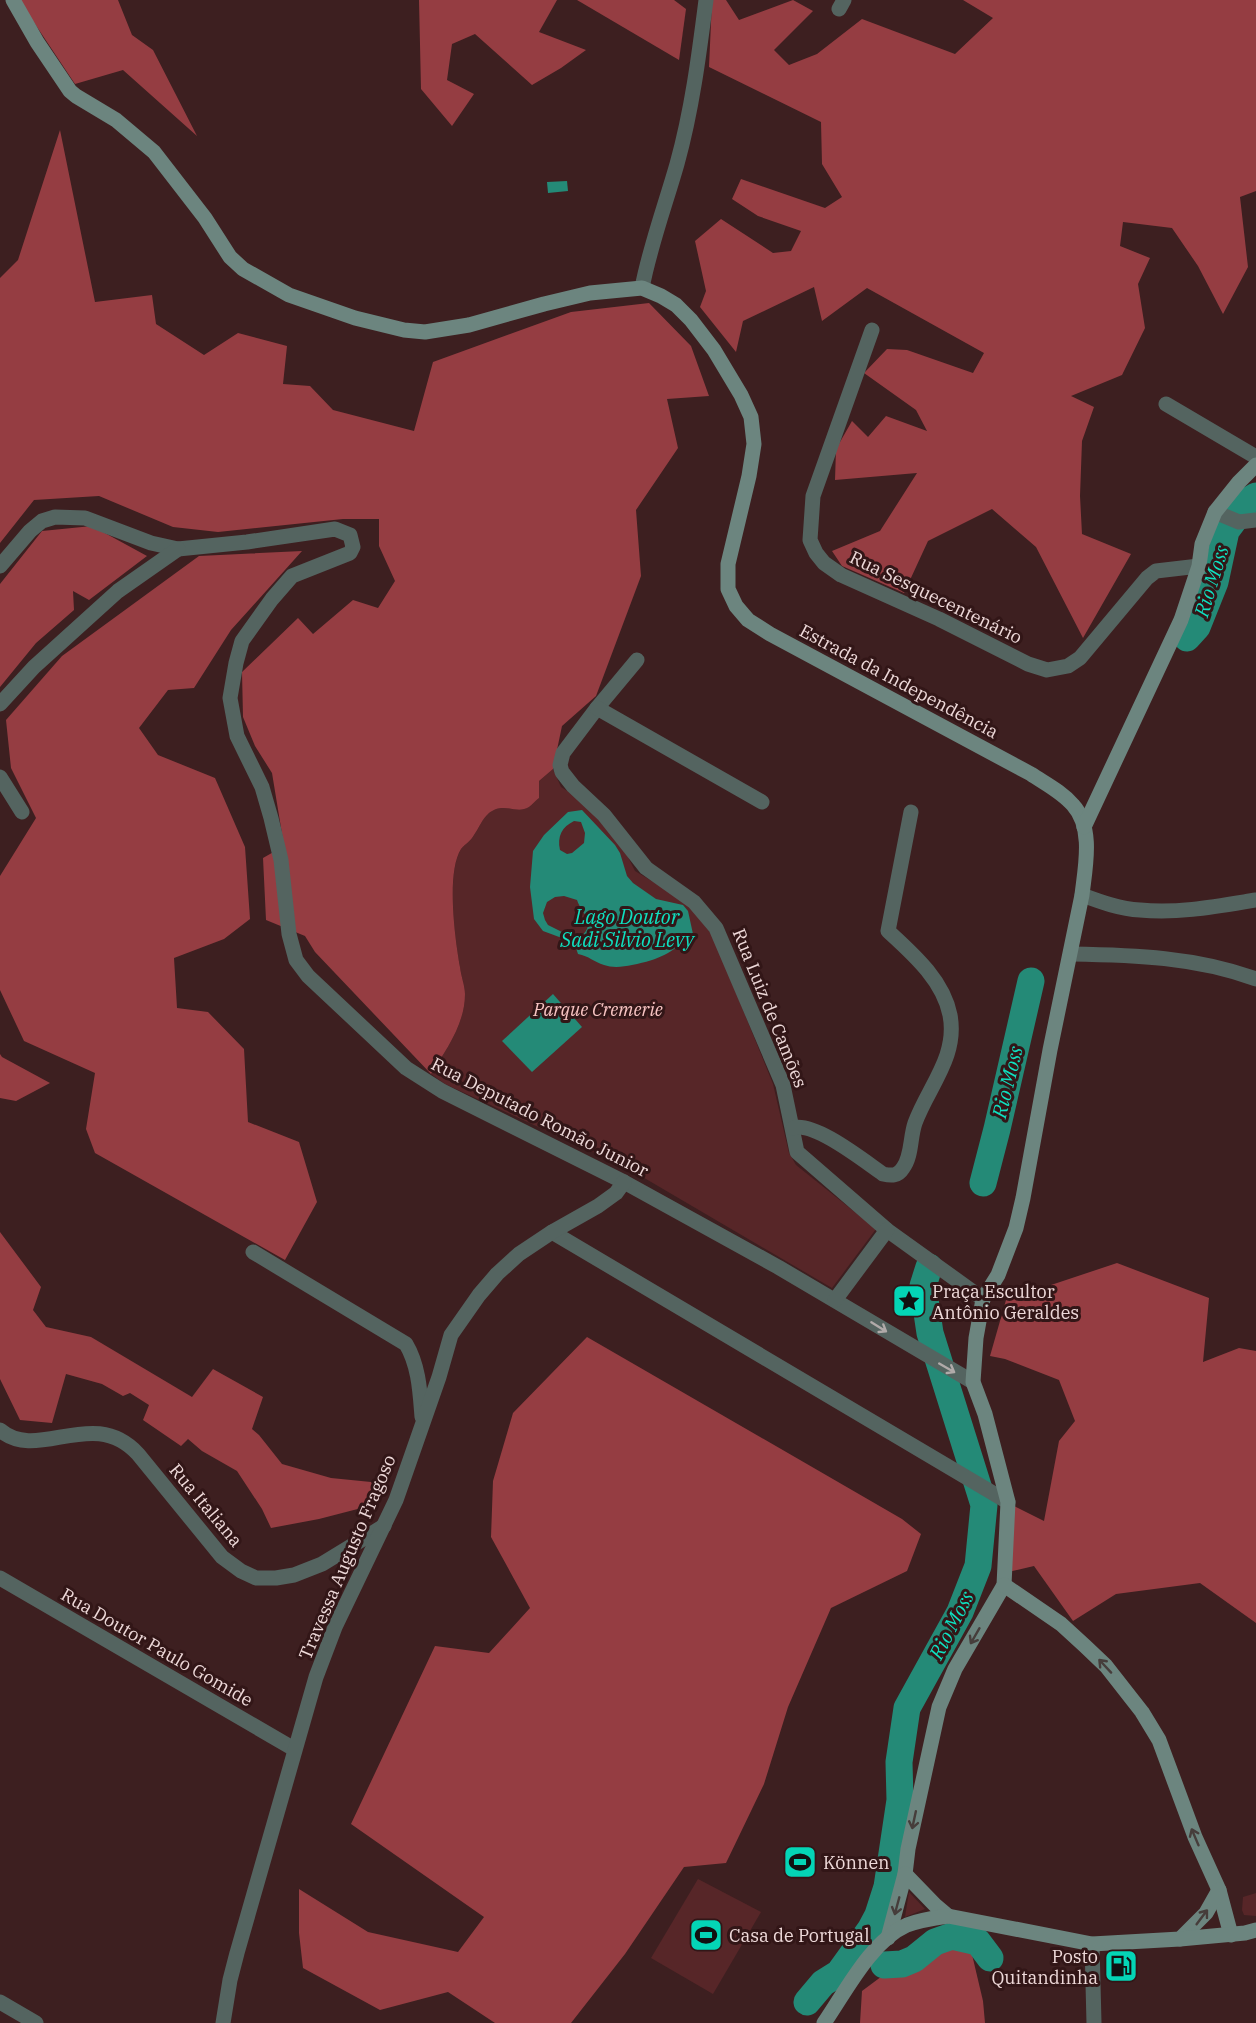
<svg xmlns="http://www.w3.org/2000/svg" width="1256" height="2023" font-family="'IBM Plex Serif',serif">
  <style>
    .green { fill: #572628 }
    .forest { fill: #953d42 }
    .water { fill: #248a77; fill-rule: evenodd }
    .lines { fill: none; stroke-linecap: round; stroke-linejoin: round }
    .river { stroke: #248a77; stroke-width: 27 }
    .street { stroke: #546460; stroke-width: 15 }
    .secondary { stroke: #6c857f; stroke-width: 15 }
    .oneway { stroke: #b0aaa9 }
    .oneway2 { stroke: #463d3b }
    .labels { text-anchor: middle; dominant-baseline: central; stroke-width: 6; stroke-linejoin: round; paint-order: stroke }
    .street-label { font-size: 18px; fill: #eed9d9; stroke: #321617 }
    .park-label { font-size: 18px; font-style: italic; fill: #f8c4c3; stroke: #321617 }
    .poi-label { font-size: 18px; fill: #eed9d9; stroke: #321617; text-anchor: start }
    .water-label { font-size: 20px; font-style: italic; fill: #0fe0c0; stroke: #321617 }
  </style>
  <rect width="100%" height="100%" fill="#3d1f20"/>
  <g class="green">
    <path d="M553 769 561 787 585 802 628 857 635 871 685 901 713 936 773 1084 789 1153 796 1165 876 1229 832 1288 629 1169 445 1084 431 1074C446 1050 465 1024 465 994 465 986 461 976 460 967 455 939 446 874 461 849 465 844 471 841 474 835 479 828 482 819 489 813 504 801 516 815 529 807 532 805 536 800 539 798V781Z"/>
    <path d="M698 1879 761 1912 713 1994 651 1958Z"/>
    <path d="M909 1892 925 1909 905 1917Z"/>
    <path d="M1256 1893V1916L1244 1915 1242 1910 1243 1897Z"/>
  </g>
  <g class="forest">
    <path d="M19 0H118L132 35 153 50 197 136 123 70 75 84Z"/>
    <path d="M419 0H557L539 32 586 50 561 68 532 85 475 34 452 44 447 80 474 94 452 126 421 89Z"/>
    <path d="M577 0H674L686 9 679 60Z"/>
    <path d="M712 0H726L739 20 793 0 813 11 774 50 789 65 817 54 862 19 955 54 993 18 963 0H1256V191L1240 197 1248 267 1223 314 1198 266 1172 228 1123 222 1120 246 1150 258 1138 284 1145 328 1122 375 1071 396 1094 407 1082 441 1080 496 1082 534 1131 554 1083 638 1036 547 992 509 928 541 904 593 842 566 832 551 880 531 917 473 835 480 836 449 852 421 868 437 886 416 927 431 916 410 864 373 887 349 907 350 973 373 984 353 867 288 822 321 814 287 743 321 736 352 700 307 706 291 695 241 721 219 773 253 791 251 801 231 758 216 732 199 741 179 825 208 842 197 822 164 821 122 709 67Z"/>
    <path d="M60 130 95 302 152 295 156 324 204 355 238 333 287 346 283 384 310 386 333 410 414 431 433 362 571 312 649 303 691 346 709 396 667 399 678 448 636 510 641 576 596 696 562 726 553 769 539 781V798C536 800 532 805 529 807 516 815 504 801 489 813 482 819 479 828 474 835 471 841 465 844 461 849 446 873 455 939 460 967 461 976 465 986 465 994 465 1024 446 1050 431 1074L315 952 305 936 266 920 263 858 284 846 272 773 255 746 243 717 242 672 298 618 313 634 353 600 378 608 395 581 379 546V519H343L218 532 173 527 99 496 34 500 0 543V278L18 260Z"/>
    <path d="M92 526 147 556 89 600 73 591 74 610 36 643 0 687V584L42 531Z"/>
    <path d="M302 551 231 630 194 688 168 690 139 728 158 755 215 778 245 847 250 919 224 939 174 958 177 1008 208 1012 244 1049 248 1122 299 1142 317 1202 285 1260 95 1153 86 1129 95 1073 24 1041 0 990V876L36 818 11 768 6 720 62 656 199 556Z"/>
    <path d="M0 1054 2 1057 50 1083 16 1101 0 1098Z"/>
    <path d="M0 1232 41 1287 33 1310 46 1327 91 1337 192 1397 213 1369 263 1397 252 1429 259 1435 282 1464 331 1478 371 1482 382 1490 377 1504 319 1519 271 1528 262 1509 237 1471 202 1451 188 1439 181 1446 143 1420 149 1405 130 1393 123 1396 102 1384 66 1374 52 1423 20 1420 0 1379Z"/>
    <path d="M1117 1263 1209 1298 1203 1362 1239 1348 1256 1351V1623L1200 1583 1116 1594 1073 1621 1034 1566 1008 1572 1010 1504 1044 1521 1059 1441 1075 1421 1059 1380 1005 1359 990 1356 1010 1286 1045 1287Z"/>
    <path d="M587 1337 902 1519 921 1534 907 1571 831 1608 788 1707 764 1784 726 1863 684 1867 625 1954 571 2023H495L448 1992 380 2010 303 1968 299 1933V1889L368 1932 458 1952 484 1917 351 1824 435 1646 489 1653 530 1608 491 1537 493 1481 513 1413Z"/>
    <path d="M970 1946 983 2001 985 2023H860L862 1991 909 1956Z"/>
  </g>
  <g class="water">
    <path d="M567 181 568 191 548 193 547 182Z"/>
    <path d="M582 810 615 845 620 853 627 876 633 883 656 899 683 905 688 911 693 934C670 954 661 959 632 965 623 967 612 968 604 965 594 962 589 956 578 954L575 945 570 941 543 931 534 919 530 887 533 851 544 835 568 812ZM574 821 581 822 585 833 584 843 572 853 567 854 560 850C557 836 562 827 574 821ZM564 896 577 900C582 915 597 921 581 937L574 938 548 925 545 920 543 913 547 902 555 897Z"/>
    <path d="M553 994 582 1027 532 1072 502 1041Z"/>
  </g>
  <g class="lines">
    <g class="river">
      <path d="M1187 638 1197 627 1215 582 1226 531 1249 500 1256 496"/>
      <path d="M983 1183 997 1129 1031 981"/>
      <path d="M884 1965 902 1964 914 1959 935 1942 952 1936 978 1942 990 1958"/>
      <path d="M807 2002 823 1983 839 1973 870 1930 878 1915 887 1887 900 1800 899 1762 907 1708 960 1612 978 1566 984 1505 930 1333 923 1286 929 1267"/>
    </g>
    <g class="street">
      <path d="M839 9 844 0"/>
      <path d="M642 288C650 246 665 206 677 164 692 110 699 55 706 0"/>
      <path d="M872 330 813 496 810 540 816 553 824 563 841 575 939 619 1028 664 1047 670 1068 666 1080 658 1147 578 1156 571 1199 566"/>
      <path d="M1166 404 1256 457"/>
      <path d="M1215 512 1239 522 1256 520"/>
      <path d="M0 566 30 531 42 521 55 517 85 518 151 543 178 549 247 542 335 529 350 535 353 547 350 553 292 576 272 599 242 641 236 663 230 698 237 736 262 787 271 818 281 860 289 934 296 960 308 976 406 1068 442 1091 624 1182 778 1267 973 1382"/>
      <path d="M637 660 597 708 563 753 560 765 562 772 573 786 604 815 646 868 694 902 716 928 783 1085 797 1152 887 1230 983 1299"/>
      <path d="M0 704 34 667 118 591 178 549"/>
      <path d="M597 708 762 802"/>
      <path d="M0 777 22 812"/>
      <path d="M1082 895C1101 902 1120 909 1140 910 1178 914 1219 906 1256 900"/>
      <path d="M1071 954C1134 955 1196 957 1256 979"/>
      <path d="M793 1128C814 1121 864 1161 883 1174 892 1176 898 1176 903 1168 912 1156 910 1137 915 1123 928 1087 958 1057 950 1015 943 980 913 954 888 931L911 812"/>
      <path d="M552 1232 1008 1502"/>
      <path d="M253 1252 406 1344C419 1366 420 1392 422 1417"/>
      <path d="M835 1300 887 1230"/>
      <path d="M0 1430C38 1463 93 1405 138 1454L222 1557 241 1571 256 1578H276L294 1575 322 1564 384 1526"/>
      <path d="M0 1578 294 1749"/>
      <path d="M1092 1944 1094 2023"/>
      <path d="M0 2002 36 2023"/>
      <path d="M223 2023 230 1980 237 1953 316 1677 335 1627 396 1500 439 1377 451 1335 479 1295 497 1274 519 1254 552 1232 598 1206 616 1193 624 1182"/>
    </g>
    <g class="secondary">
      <path d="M13 0 37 42 70 91 76 96 116 120 154 152 205 218 230 257 243 269 289 295 355 318 404 330 425 332 469 325 544 304 590 293 642 288 661 296 676 305 691 320 714 350 741 395 751 417 754 444 749 476 728 564V589L736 606 748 620 770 634 1031 774C1046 784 1062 792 1073 805 1094 828 1085 868 1082 895L1050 1050 1023 1198 1016 1228 998 1275 983 1299 976 1338 973 1382 985 1414 1008 1502 1004 1585 955 1669 939 1707 908 1849 905 1874 888 1938"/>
      <path d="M1084 827 1181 620 1199 566 1202 544 1215 512 1239 482 1256 465"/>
      <path d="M1004 1585 1061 1624 1085 1646 1106 1666 1142 1712 1159 1740 1195 1837 1219 1890 1231 1935"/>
      <path d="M905 1874 935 1905 948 1916"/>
      <path d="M1180 1939 1206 1913 1219 1890"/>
      <path d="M824 2023C846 1991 871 1941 907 1925 920 1920 934 1918 948 1916L1092 1944 1180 1939 1245 1933 1256 1930"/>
    </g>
  </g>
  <defs><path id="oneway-shaft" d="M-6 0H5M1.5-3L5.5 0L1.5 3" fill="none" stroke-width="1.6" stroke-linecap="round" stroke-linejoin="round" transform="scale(1.5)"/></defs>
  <g class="oneway">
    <use href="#oneway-shaft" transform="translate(879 1327) rotate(32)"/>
    <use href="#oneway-shaft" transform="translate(947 1368) rotate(30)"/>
  </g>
  <g class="oneway2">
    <use href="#oneway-shaft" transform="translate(975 1636) rotate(120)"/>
    <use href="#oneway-shaft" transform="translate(1105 1666) rotate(-133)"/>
    <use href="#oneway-shaft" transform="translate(914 1820) rotate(102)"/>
    <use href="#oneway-shaft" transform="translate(1195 1837) rotate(-113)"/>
    <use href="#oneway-shaft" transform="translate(897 1906) rotate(105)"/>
    <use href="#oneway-shaft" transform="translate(1202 1917) rotate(-53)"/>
  </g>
  <defs>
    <g id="sight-square" transform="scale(1.725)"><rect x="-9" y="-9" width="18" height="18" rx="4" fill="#04d5b6" stroke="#321617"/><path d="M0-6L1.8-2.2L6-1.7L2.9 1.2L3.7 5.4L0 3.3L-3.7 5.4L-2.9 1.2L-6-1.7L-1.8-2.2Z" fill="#111"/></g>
    <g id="stadium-square" transform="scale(1.725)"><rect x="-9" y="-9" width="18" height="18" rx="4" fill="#04d5b6" stroke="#321617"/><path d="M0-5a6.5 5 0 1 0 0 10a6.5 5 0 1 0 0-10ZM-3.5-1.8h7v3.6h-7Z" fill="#111"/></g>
    <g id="fuel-square" transform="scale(1.725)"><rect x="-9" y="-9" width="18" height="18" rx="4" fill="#04d5b6" stroke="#321617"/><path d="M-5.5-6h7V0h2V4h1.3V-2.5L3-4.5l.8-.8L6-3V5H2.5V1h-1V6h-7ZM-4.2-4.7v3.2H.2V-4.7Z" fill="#111"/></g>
  </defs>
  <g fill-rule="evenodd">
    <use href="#sight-square" x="909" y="1301"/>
    <use href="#stadium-square" x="800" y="1862"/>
    <use href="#stadium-square" x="706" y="1935"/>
    <use href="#fuel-square" x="1121" y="1966"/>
  </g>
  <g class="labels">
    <g class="street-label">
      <text transform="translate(936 597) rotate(26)">Rua Sesquecentenário</text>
      <text transform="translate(899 681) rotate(28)">Estrada da Independência</text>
      <text transform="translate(770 1008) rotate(68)">Rua Luiz de Camões</text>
      <text transform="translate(540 1117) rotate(27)">Rua Deputado Romão Junior</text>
      <text transform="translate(206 1505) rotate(50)">Rua Italiana</text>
      <text transform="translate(347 1557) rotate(-67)">Travessa Augusto Fragoso</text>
      <text transform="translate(157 1647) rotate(30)">Rua Doutor Paulo Gomide</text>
    </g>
    <g class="park-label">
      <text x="598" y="1009">Parque Cremerie</text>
    </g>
    <g class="poi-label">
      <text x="932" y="1291">Praça Escultor<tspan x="932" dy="21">Antônio Geraldes</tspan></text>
      <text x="823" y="1862">Können</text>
      <text x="729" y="1935">Casa de Portugal</text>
      <text x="1098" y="1956" text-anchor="end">Posto<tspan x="1098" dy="21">Quitandinha</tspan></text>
    </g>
    <g class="water-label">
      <text transform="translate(1211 581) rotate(-73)">Rio Moss</text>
      <text x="627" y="916">Lago Doutor<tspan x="627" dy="23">Sadi Silvio Levy</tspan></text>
      <text transform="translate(1007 1082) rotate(-76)">Rio Moss</text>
      <text transform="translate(951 1625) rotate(-63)">Rio Moss</text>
    </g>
  </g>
</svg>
